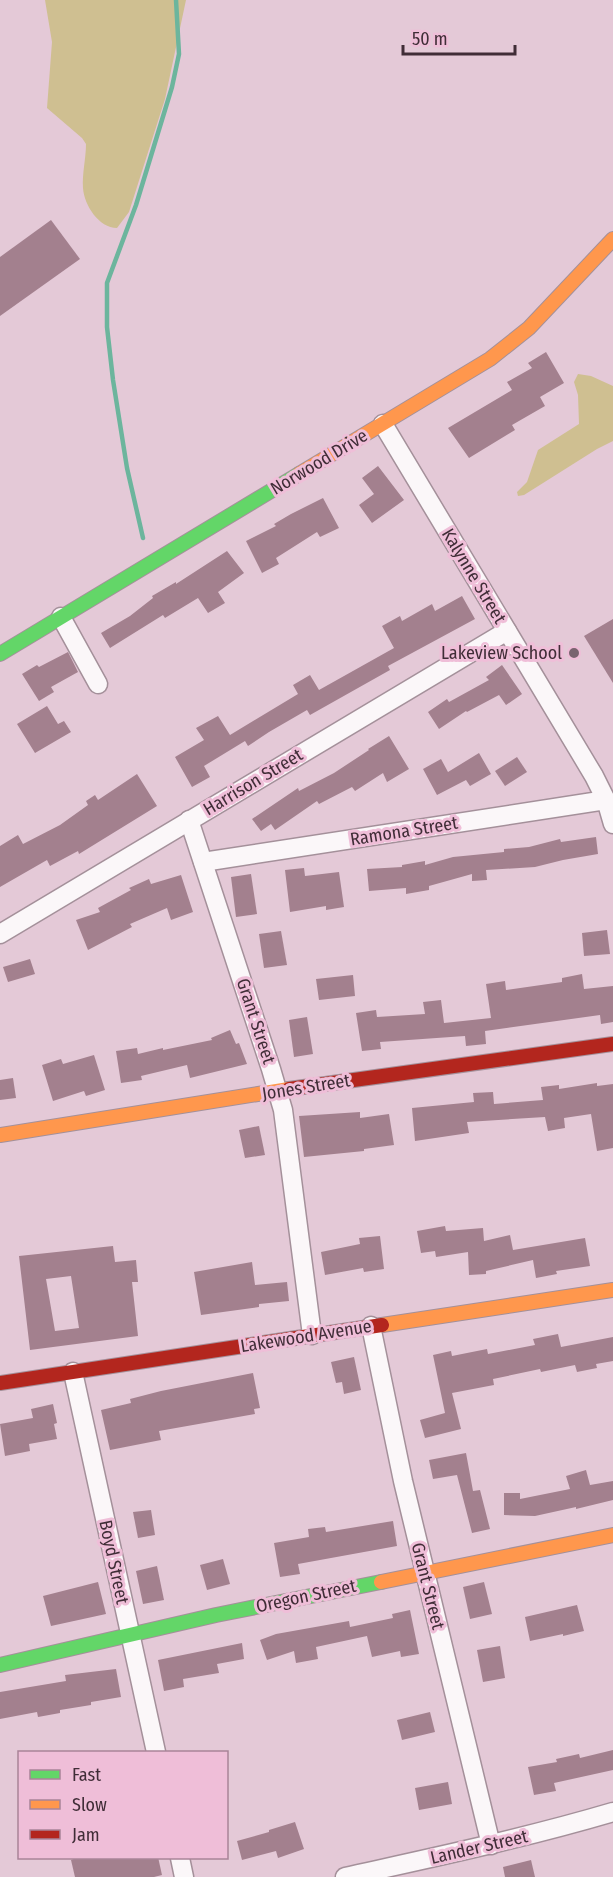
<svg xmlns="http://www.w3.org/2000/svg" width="613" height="1877" font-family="'Fira Sans Condensed',sans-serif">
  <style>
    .green { fill: #cfbf91 }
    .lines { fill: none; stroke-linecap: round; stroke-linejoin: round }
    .stream { stroke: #6cb59d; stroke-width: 4.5 }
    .building { fill: #a3808e; fill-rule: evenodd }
    .street-casing { stroke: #a4909a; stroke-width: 21 }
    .fast-casing { stroke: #a4909a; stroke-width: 16 }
    .slow-casing { stroke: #a4909a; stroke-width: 16 }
    .jam-casing { stroke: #a4909a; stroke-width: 16 }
    .street { stroke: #fbf7f9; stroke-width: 18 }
    .fast { stroke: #63d668; stroke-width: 14 }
    .slow { stroke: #ff974d; stroke-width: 14 }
    .jam { stroke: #b3261e; stroke-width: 14 }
    .poi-dot { fill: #79646f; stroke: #efbed8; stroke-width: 2 }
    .labels { text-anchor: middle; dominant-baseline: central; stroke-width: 6; stroke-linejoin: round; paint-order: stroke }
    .street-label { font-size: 18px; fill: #402d37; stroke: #efbed8 }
    .poi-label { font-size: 18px; fill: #402d37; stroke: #efbed8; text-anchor: end }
  </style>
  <rect width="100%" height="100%" fill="#e4c9d7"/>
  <g class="green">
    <path d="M45 0H186L165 99 129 212 117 228C99 228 84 205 83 188 82 174 86 158 86 144L82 138 47 108 52 42Z"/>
    <path d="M578 374 591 376 613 386V441L597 449 524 495 518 496 517 492 527 482 538 450 579 424 578 395 574 382Z"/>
  </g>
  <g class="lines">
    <path class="stream" d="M143 538 127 468 113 380 107 327V283L136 205 172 87 179 54 176 0"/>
  </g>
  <g class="building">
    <path d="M51 220 80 259 0 316V257Z"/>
    <path d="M546 352 564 383 540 397 545 406 512 425 515 430 469 458 448 428 512 390 507 382 532 368 528 363Z"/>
    <path d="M378 466 404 500 372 523 359 505 374 494 362 478Z"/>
    <path d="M323 498 339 528 320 537 317 532 276 558 279 564 262 573 246 541 276 526 274 524 291 514Z"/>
    <path d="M227 551 244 573 218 592 225 603 208 613 198 598 165 618 163 615 110 648 101 633 130 616 153 598 152 596 176 582V584Z"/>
    <path d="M462 596 475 619 388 666 390 670 310 715 307 710 269 732 248 746 245 741 204 766 210 777 192 787 175 757 204 740 196 728 218 716 230 735 298 694 293 685 310 675 319 690 394 648 382 626 400 616 402 621 432 604 435 611Z"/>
    <path d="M613 619V683L584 636Z"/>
    <path d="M68 652 78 672 51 687 54 692 39 701 22 674 37 665 39 667Z"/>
    <path d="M502 665 522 694 506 705 499 695 467 712 466 711 439 729 428 712 447 699 449 702 489 680 486 677Z"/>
    <path d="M47 706 58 724 64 721 71 732 35 753 17 724Z"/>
    <path d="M389 736 409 769 387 782 383 773 355 791 352 787 319 804 317 801 275 830 271 824 261 831 252 819 298 788 299 791 334 773 369 750 368 749Z"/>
    <path d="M479 753 491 774 470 786 466 780 437 795 423 769 441 759 448 772Z"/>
    <path d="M517 757 527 772 505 786 495 771Z"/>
    <path d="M137 774 157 806 79 854 78 851 50 866 47 860 0 887V846L18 835 23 844 60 825 88 805 86 801 95 795 98 800Z"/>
    <path d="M596 837 598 854 563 860 535 867 486 870 487 880 472 881V874L429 886V890L406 894V888L369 891 367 869 402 867V865L425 861V865L453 857 504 852V849L529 847 560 839 561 842Z"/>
    <path d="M304 868 305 876 339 872 344 907 326 910V906L290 912 285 870Z"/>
    <path d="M251 874 257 914 236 917 231 877Z"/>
    <path d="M181 875 193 912 171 920 167 908 130 924 132 927 88 950 76 920 100 912 98 908 131 890 129 888 149 879 151 884Z"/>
    <path d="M607 930 610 954 584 956 582 933Z"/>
    <path d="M281 931 287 965 264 968 259 934Z"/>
    <path d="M30 959 35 974 8 982 3 967Z"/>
    <path d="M582 974 584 989 613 986V1022L601 1024 600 1015 485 1031 486 1044 466 1046 465 1036 380 1042 381 1049 362 1051 356 1013 376 1010 377 1017 425 1014 423 1002 441 1000 444 1023 491 1018 486 984 505 981 506 990 562 982V978Z"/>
    <path d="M353 975 355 996 319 1000 316 979Z"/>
    <path d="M307 1017 313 1054 294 1057 289 1020Z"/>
    <path d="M230 1030 236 1044 239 1043 247 1064 190 1078 187 1065 141 1076 142 1080 121 1083 116 1051 137 1048 138 1054 163 1048V1050L212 1040 211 1038Z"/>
    <path d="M94 1055 105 1090 86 1096 84 1091 53 1101 42 1065 61 1059 63 1064Z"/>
    <path d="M13 1078 16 1098 0 1100V1080Z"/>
    <path d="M597 1083V1086L613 1084V1148L597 1151 591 1114 564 1118 565 1128 548 1131 545 1117 467 1122 469 1133 415 1141 412 1108 474 1102 473 1093 493 1092 494 1104 543 1100 541 1087 559 1085V1089Z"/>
    <path d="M360 1112V1118L389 1114 394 1145 364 1149V1151L304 1157 299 1116Z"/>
    <path d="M259 1126 265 1155 245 1158 239 1130Z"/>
    <path d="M445 1226 446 1231 483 1228 484 1241 510 1235 513 1250 585 1238 590 1266 556 1271 557 1274 536 1278 533 1260 486 1271V1274L469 1275 468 1252 436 1257 435 1251 421 1253 417 1231Z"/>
    <path d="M380 1236 384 1269 364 1272 363 1268 325 1275 321 1252 360 1244 359 1238Z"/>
    <path d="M113 1246 115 1262 136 1260 138 1282H132L138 1336 30 1350 19 1256ZM71 1276 79 1328 55 1331 46 1279Z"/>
    <path d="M252 1262 255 1285 287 1282 289 1301 259 1304V1307L201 1315 194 1272Z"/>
    <path d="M558 1334 561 1347 613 1337V1361L596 1364 597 1368 577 1372 575 1365 541 1372 540 1369 493 1379 494 1385 452 1393 461 1429 425 1438 420 1420 445 1413 433 1355 451 1351 452 1356 487 1349 488 1354 535 1345 533 1339Z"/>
    <path d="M354 1357 361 1390 344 1394 342 1382 336 1383 331 1362Z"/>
    <path d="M253 1373 260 1408 254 1409 255 1414 159 1431 161 1440 110 1450 101 1410 131 1403 130 1399 161 1391Z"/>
    <path d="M53 1404 57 1423 54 1424 57 1439 29 1444 30 1451 5 1456 0 1424 33 1418 31 1409Z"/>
    <path d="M466 1453 473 1491 480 1490 490 1529 472 1533 457 1475 433 1479 429 1460Z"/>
    <path d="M586 1470 590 1485 613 1481V1500L576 1509V1507L535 1516 504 1515V1493H520V1499L570 1489 566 1476Z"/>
    <path d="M151 1510 155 1535 138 1538 133 1512Z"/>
    <path d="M393 1521 397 1546 298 1564 300 1574 280 1577 274 1543 309 1537 308 1529 325 1527 326 1532Z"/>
    <path d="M223 1559 230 1584 207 1590 200 1565Z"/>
    <path d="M157 1566 164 1600 143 1604 136 1571Z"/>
    <path d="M98 1582 106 1614 51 1626 43 1596Z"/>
    <path d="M484 1582 492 1614 470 1619 463 1587Z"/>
    <path d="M577 1605 584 1631 563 1636V1634L530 1641 525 1617Z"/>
    <path d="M410 1610 419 1654 401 1657 400 1651 372 1657 367 1636 316 1647 318 1659 296 1663 294 1651 267 1660 260 1640 276 1634 349 1621 350 1627 393 1618 392 1614Z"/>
    <path d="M242 1643 244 1659 217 1664 219 1673 183 1679 184 1687 164 1691 158 1660Z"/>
    <path d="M500 1646 505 1678 483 1682 477 1650Z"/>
    <path d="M116 1669 121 1697 91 1702V1705L60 1710V1713L38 1717 37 1712 0 1719V1692L66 1681 65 1675Z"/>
    <path d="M430 1712 435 1732 402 1740 397 1720Z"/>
    <path d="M613 1750V1770L554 1783 556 1791 534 1795 528 1767 557 1762 556 1759 579 1754 580 1758Z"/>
    <path d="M448 1782 452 1804 419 1810 415 1788Z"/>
    <path d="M295 1822 304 1849 278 1858 276 1851 242 1860 237 1841 269 1832V1830Z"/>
    <path d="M79 1857H158L162 1875 154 1877H75L71 1860Z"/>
    <path d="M531 1860 535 1877H505L503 1867Z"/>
  </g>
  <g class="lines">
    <g class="street-casing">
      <g id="street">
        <path d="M383 424 594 776 606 800 613 824"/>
        <path d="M61 617 98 684"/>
        <path d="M189 820 271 1069 283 1110 312 1335"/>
        <path d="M203 862 606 800"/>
        <path d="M0 934 507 631"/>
        <path d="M371 1326 403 1481 491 1845"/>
        <path d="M73 1372 156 1752"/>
        <path d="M180 1858 184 1877"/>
        <path d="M345 1877C435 1857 525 1838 613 1812"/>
      </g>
    </g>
    <g class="fast-casing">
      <g id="fast">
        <path d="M0 654 299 474"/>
        <path d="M0 1665 216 1615 381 1582"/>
      </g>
    </g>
    <g class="slow-casing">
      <g id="slow">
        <path d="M299 474 490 359 529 328 613 239"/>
        <path d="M0 1135 289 1089"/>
        <path d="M382 1325 613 1290"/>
        <path d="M381 1582 613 1535"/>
      </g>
    </g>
    <g class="jam-casing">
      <g id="jam">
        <path d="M289 1089 613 1044"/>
        <path d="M0 1383 382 1325"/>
      </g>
    </g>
    <use href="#street" class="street"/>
    <use href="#fast" class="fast"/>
    <use href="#slow" class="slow"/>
    <use href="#jam" class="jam"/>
  </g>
  <circle class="poi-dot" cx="574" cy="653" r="6"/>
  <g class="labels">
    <g class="street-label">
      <text transform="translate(319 462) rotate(-31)">Norwood Drive</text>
      <text transform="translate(474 576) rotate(59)">Kalynne Street</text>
      <text transform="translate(253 782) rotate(-31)">Harrison Street</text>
      <text transform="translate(404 831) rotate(-9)">Ramona Street</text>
      <text transform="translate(256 1021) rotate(72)">Grant Street</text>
      <text transform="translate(306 1087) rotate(-9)">Jones Street</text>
      <text transform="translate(306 1336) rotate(-9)">Lakewood Avenue</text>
      <text transform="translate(114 1562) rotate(78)">Boyd Street</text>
      <text transform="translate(428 1586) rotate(76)">Grant Street</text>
      <text transform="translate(306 1596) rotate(-12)">Oregon Street</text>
      <text transform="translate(479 1847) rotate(-13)">Lander Street</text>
    </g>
    <g class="poi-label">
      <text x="562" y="653">Lakeview School</text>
    </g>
  </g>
  <rect x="18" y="1751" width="210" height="108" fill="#efbed8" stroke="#a98498" stroke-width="1.5"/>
  <rect x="30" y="1770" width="30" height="9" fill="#63d668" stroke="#a98498" stroke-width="1.5"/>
  <text x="72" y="1781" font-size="18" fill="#402d37">Fast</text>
  <rect x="30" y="1800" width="30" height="9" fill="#ff974d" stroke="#a98498" stroke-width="1.5"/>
  <text x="72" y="1811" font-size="18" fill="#402d37">Slow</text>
  <rect x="30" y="1830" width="30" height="9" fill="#b3261e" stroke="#a98498" stroke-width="1.5"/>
  <text x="72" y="1841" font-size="18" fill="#402d37">Jam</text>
  <path d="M403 45v9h112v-9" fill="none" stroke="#402d37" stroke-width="3"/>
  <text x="412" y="45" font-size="18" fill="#402d37" stroke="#efbed8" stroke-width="4.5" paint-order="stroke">50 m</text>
</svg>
